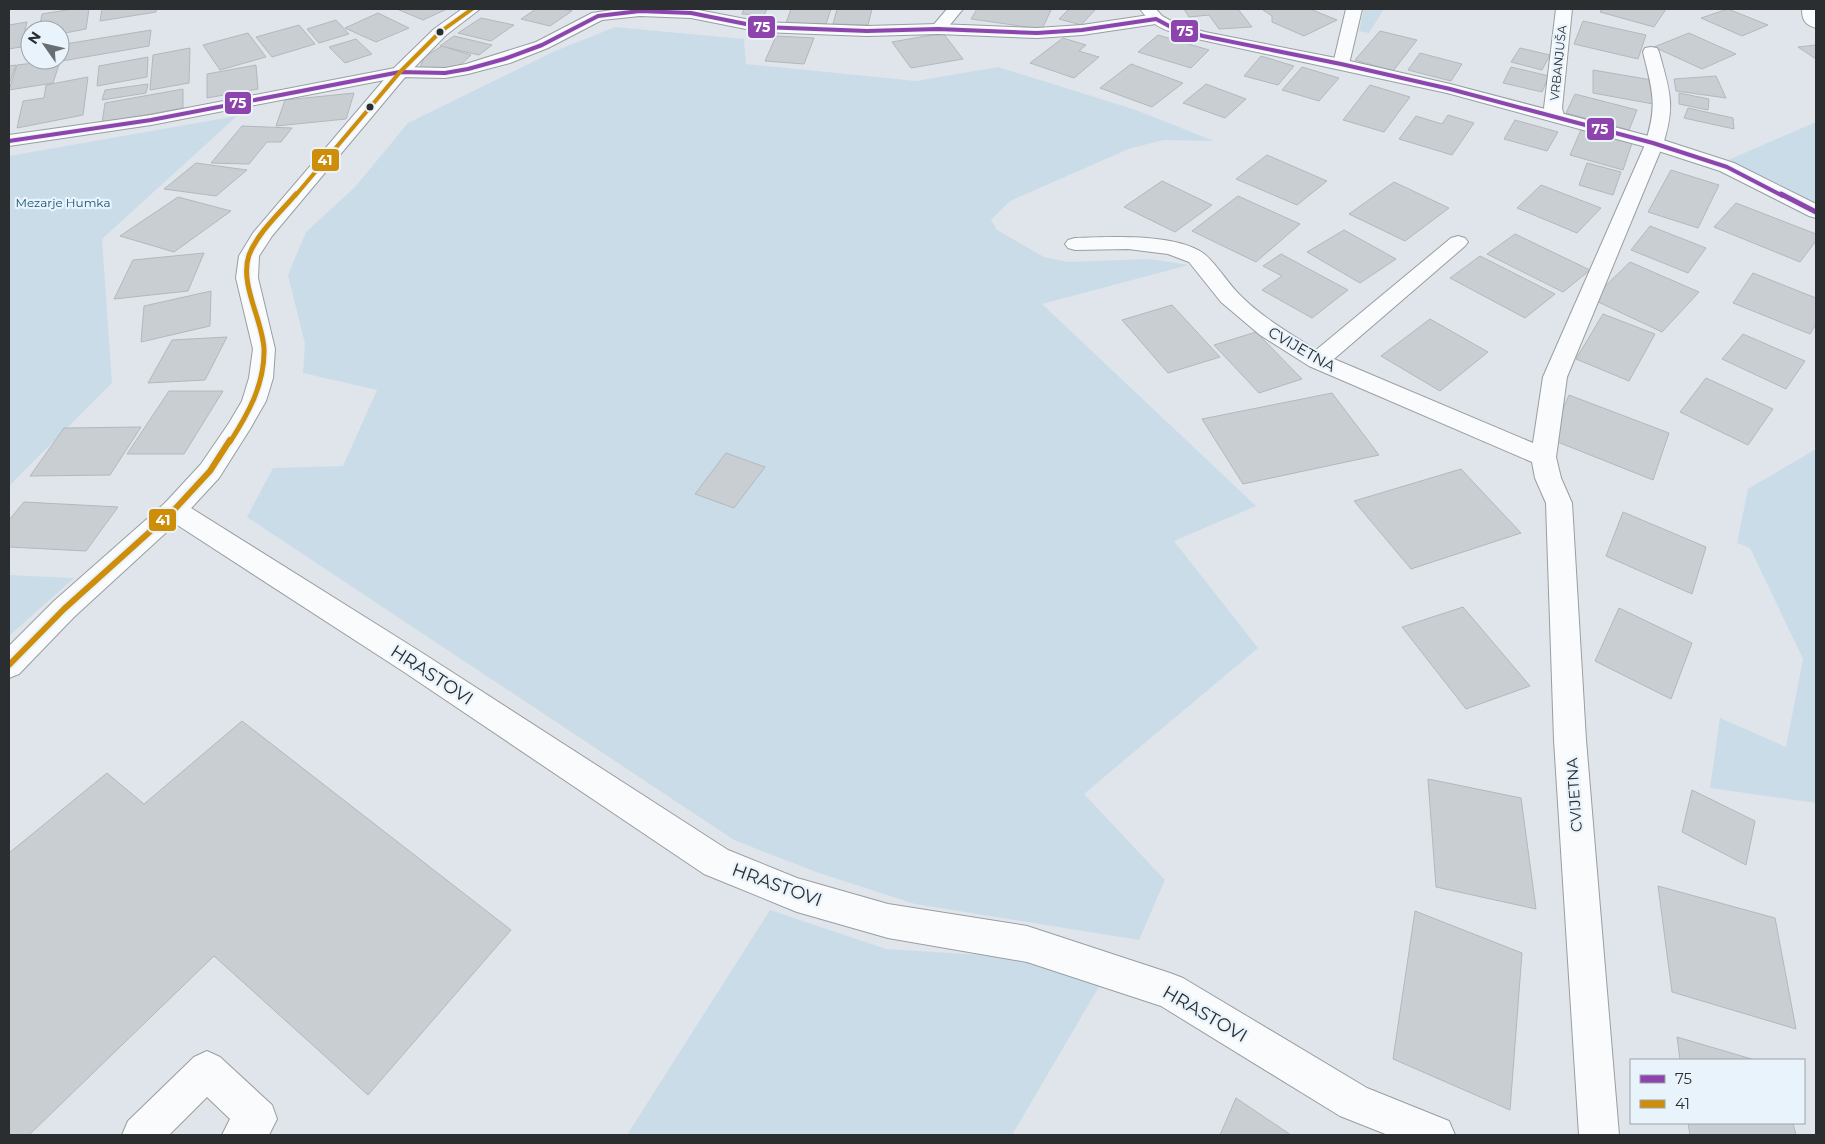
<svg xmlns="http://www.w3.org/2000/svg" width="1825" height="1144" font-family="Montserrat,sans-serif">
  <style>
    .green { fill: #cbdce9 }
    .building { fill: #c9ced2; stroke: #b4b8bb }
    .lines { fill: none; stroke-linecap: round; stroke-linejoin: round }
    .service-casing { stroke: #999ea1; stroke-width: 2 }
    .minor-casing { stroke: #999ea1; stroke-width: 2 }
    .tertiary-casing { stroke: #999ea1; stroke-width: 2 }
    .service { fill: #fafbfc; fill-rule: evenodd }
    .minor { fill: #fafbfc; fill-rule: evenodd }
    .tertiary { fill: #fafbfc; fill-rule: evenodd }
    .bus-1-far1-casing { stroke: #e8f3fb; stroke-width: 6 }
    .bus-1-casing { stroke: #e8f3fb; stroke-width: 8 }
    .bus-2-far2-casing { stroke: #e8f3fb; stroke-width: 6 }
    .bus-2-far1-casing { stroke: #e8f3fb; stroke-width: 8 }
    .bus-2-casing { stroke: #e8f3fb; stroke-width: 10 }
    .bus-1-far1 { stroke: #8e44ad; stroke-width: 4 }
    .bus-1 { stroke: #8e44ad; stroke-width: 5 }
    .bus-2-far2 { stroke: #ce8e0a; stroke-width: 4 }
    .bus-2-far1 { stroke: #ce8e0a; stroke-width: 5 }
    .bus-2 { stroke: #ce8e0a; stroke-width: 6 }
    .bus-dot { fill: #2a2e31; stroke: #e8f3fb; stroke-width: 2 }
    .labels { text-anchor: middle; dominant-baseline: central; stroke-width: 4.5; stroke-linejoin: round; paint-order: stroke }
    .far-street-label { font-size: 12px; fill: #2a2e31; stroke: #e8f3fb }
    .far-park-label { font-size: 12px; fill: #155276; stroke: #e8f3fb }
    .street-label { font-size: 15px; fill: #2a2e31; stroke: #e8f3fb }
    .near-street-label { font-size: 18px; fill: #2a2e31; stroke: #e8f3fb }
    .line-badge { stroke: #e8f3fb; stroke-width: 2 }
    .badge-label { font-size: 14px; text-anchor: middle; font-weight: bold; fill: #fff }
  </style>
  <rect width="100%" height="100%" fill="#dfe5ea"/>
  <g class="green">
    <path d="M1364 9H1384L1369 33 1359 31Z"/>
    <path d="M615 27 744 39 746 64 916 81 998 67 1136 110 1214 141 1164 140 1131 148 1010 201 991 220 997 230 1044 257 1068 262 1150 259 1189 265 1042 304 1256 506 1174 541 1258 648 1084 794 1165 880 1139 940 915 904 816 872 734 840 247 517 273 468 343 466 377 390 303 373 305 344 288 275 306 232 355 187 408 123 555 51Z"/>
    <path d="M237 116 102 239 112 383 9 486V156Z"/>
    <path d="M1816 122V206L1726 161Z"/>
    <path d="M1816 449V803L1710 788 1720 718 1786 747 1803 659 1750 548 1737 543 1748 489Z"/>
    <path d="M9 575 74 578 9 636Z"/>
    <path d="M770 910 886 949 1014 957 1103 980 1012 1135H627Z"/>
  </g>
  <g class="building">
    <path d="M73 9H89L86 29 60 34V30H39L42 14Z"/>
    <path d="M102 9H156V12L100 21Z"/>
    <path d="M397 9H447L423 20Z"/>
    <path d="M536 9H563L572 11 550 26 521 19Z"/>
    <path d="M744 9H767L764 15 742 14Z"/>
    <path d="M791 9H831L826 24 786 23Z"/>
    <path d="M837 9H872L868 25 833 24Z"/>
    <path d="M977 9H1041L1051 10 1042 29 971 19Z"/>
    <path d="M1069 9H1096L1081 25 1059 19Z"/>
    <path d="M1184 9H1238L1252 27 1219 29 1209 15 1189 17Z"/>
    <path d="M1265 9H1310L1337 20 1304 36 1272 22V16L1263 10Z"/>
    <path d="M1602 9H1666L1654 27 1600 12Z"/>
    <path d="M1728 9 1768 25 1742 36 1701 18Z"/>
    <path d="M378 13 409 28 376 42 345 28Z"/>
    <path d="M481 18 514 25 491 41 458 33Z"/>
    <path d="M336 20 349 34 319 43 307 29Z"/>
    <path d="M1583 21 1646 35 1638 59 1574 44Z"/>
    <path d="M27 22 21 47 9 49V25Z"/>
    <path d="M299 25 315 44 272 57 256 37Z"/>
    <path d="M151 30 149 46 62 61 65 44Z"/>
    <path d="M1380 31 1417 40 1393 71 1355 60Z"/>
    <path d="M248 33 266 57 220 70 203 45Z"/>
    <path d="M943 33 963 59 911 68 892 42Z"/>
    <path d="M1689 33 1736 54 1702 69 1654 47Z"/>
    <path d="M1158 35 1209 50 1191 68 1138 52Z"/>
    <path d="M454 36 492 45 479 55 440 46Z"/>
    <path d="M776 36 814 38 804 64 765 61Z"/>
    <path d="M1063 38 1086 45 1079 51 1099 57 1074 78 1030 63Z"/>
    <path d="M356 39 372 54 345 63 329 47Z"/>
    <path d="M1816 45V59L1798 47Z"/>
    <path d="M442 46 471 55 455 70H419L424 57Z"/>
    <path d="M190 48 189 83 150 90 153 55Z"/>
    <path d="M1520 48 1550 55 1542 70 1511 62Z"/>
    <path d="M1420 53 1462 64 1451 81 1408 70Z"/>
    <path d="M1261 56 1294 66 1278 85 1244 76Z"/>
    <path d="M148 57 147 77 97 86 99 66Z"/>
    <path d="M60 58H61L53 83 9 90 17 65 60 60Z"/>
    <path d="M1131 64 1183 83 1152 107 1100 88Z"/>
    <path d="M16 65 9 84V66Z"/>
    <path d="M256 65 258 89 207 98V74Z"/>
    <path d="M1302 67 1339 78 1319 101 1282 90Z"/>
    <path d="M1511 67 1549 76 1542 92 1503 83Z"/>
    <path d="M1593 70 1652 80 1653 104 1593 93Z"/>
    <path d="M1716 76 1726 98 1676 91 1674 79Z"/>
    <path d="M88 77 83 115 17 128 23 101 44 98 46 85Z"/>
    <path d="M148 84 146 93 102 100 105 90Z"/>
    <path d="M1206 84 1246 99 1225 118 1183 103Z"/>
    <path d="M1370 85 1410 97 1384 132 1343 120Z"/>
    <path d="M183 89V108L102 123 105 103Z"/>
    <path d="M354 93 346 119 276 126 285 100Z"/>
    <path d="M1679 93 1709 99 1708 110 1679 104Z"/>
    <path d="M1575 94 1637 110 1629 130 1566 113Z"/>
    <path d="M1688 108 1733 118 1734 129 1684 118Z"/>
    <path d="M1448 115 1474 123 1452 155 1399 139 1416 116 1442 124Z"/>
    <path d="M1515 120 1558 132 1547 151 1504 139Z"/>
    <path d="M242 126 292 128 281 142H267L249 164 211 163Z"/>
    <path d="M1581 130 1632 143 1623 170 1570 155Z"/>
    <path d="M1267 155 1327 181 1297 205 1236 179Z"/>
    <path d="M196 163 247 170 216 196 164 189Z"/>
    <path d="M1587 163 1621 172 1613 195 1579 185Z"/>
    <path d="M1671 170 1719 185 1698 228 1648 212Z"/>
    <path d="M1162 181 1212 205 1175 232 1124 207Z"/>
    <path d="M1394 182 1449 208 1405 241 1349 214Z"/>
    <path d="M1541 185 1601 208 1577 233 1517 208Z"/>
    <path d="M1238 196 1300 224 1256 262 1192 231Z"/>
    <path d="M178 197 231 211 174 252 120 236Z"/>
    <path d="M1736 203 1816 234V241L1800 262 1714 227Z"/>
    <path d="M1650 226 1706 248 1688 273 1631 250Z"/>
    <path d="M1344 230 1396 259 1360 283 1307 252Z"/>
    <path d="M1515 234 1590 270 1563 292 1487 254Z"/>
    <path d="M204 253 188 291 114 299 133 260Z"/>
    <path d="M1281 254 1348 290 1312 318 1262 290 1282 276 1263 266Z"/>
    <path d="M1480 256 1555 294 1525 318 1450 278Z"/>
    <path d="M1630 262 1699 292 1662 332 1592 299Z"/>
    <path d="M1753 273 1816 298V324L1810 334 1733 303Z"/>
    <path d="M211 291 210 326 141 342 144 306Z"/>
    <path d="M1172 305 1220 357 1168 373 1122 320Z"/>
    <path d="M1603 314 1655 334 1629 381 1576 359Z"/>
    <path d="M1430 319 1488 352 1440 391 1381 356Z"/>
    <path d="M1256 332 1302 379 1259 393 1214 345Z"/>
    <path d="M1743 334 1805 361 1786 389 1722 359Z"/>
    <path d="M227 337 205 380 148 383 172 340Z"/>
    <path d="M1706 378 1773 409 1748 445 1680 412Z"/>
    <path d="M169 391H223L184 454H127Z"/>
    <path d="M1332 393 1379 455 1243 484 1202 419Z"/>
    <path d="M1569 395 1669 433 1653 480 1550 439Z"/>
    <path d="M141 427 110 475 30 476 64 428Z"/>
    <path d="M726 453 765 467 734 508 695 494Z"/>
    <path d="M1461 469 1521 533 1411 569 1354 501Z"/>
    <path d="M24 502 118 507 86 551 9 547V520Z"/>
    <path d="M1623 512 1706 547 1692 594 1606 556Z"/>
    <path d="M1463 607 1530 686 1466 709 1402 627Z"/>
    <path d="M1619 608 1692 643 1671 699 1595 661Z"/>
    <path d="M242 721 511 930 368 1095 214 956 29 1135H9V853L107 773 144 804Z"/>
    <path d="M1428 779 1521 798 1536 909 1436 887Z"/>
    <path d="M1692 790 1755 821 1746 865 1682 832Z"/>
    <path d="M1658 886 1775 918 1796 1029 1672 992Z"/>
    <path d="M1415 911 1522 953 1510 1110 1393 1059Z"/>
    <path d="M1677 1037 1755 1060H1680Z"/>
    <path d="M1236 1098 1291 1135H1220Z"/>
    <path d="M1688 1123H1793L1796 1135H1690Z"/>
  </g>
  <g class="lines">
    <g class="service-casing">
      <g id="service">
        <path d="M947 9H963L944 32H932L930 29Z"/>
        <path d="M207 1051 220 1057 272 1105 277 1119 269 1135H222L230 1119 207 1097 169 1135H122L128 1121 194 1057Z"/>
      </g>
    </g>
    <g class="minor-casing">
      <g id="minor">
        <path d="M619 9H693L761 22 867 26 938 24 1037 28 1082 25 1156 14 1162 16 1164 19 1162 22 1156 24 1082 35 1037 38 938 34 867 36 761 32 691 18 640 16 602 20 548 48 510 63 468 74 445 78 400 77 151 125 9 146V135L151 115 400 67 445 68 466 64 536 42 592 13Z"/>
        <path d="M1346 9H1362L1349 64 1347 68H1335L1333 64Z"/>
        <path d="M1556 9H1572L1562 108 1564 116 1561 120 1555 121 1549 120 1544 108Z"/>
        <path d="M1802 9H1816V28C1805 25 1802 20 1802 9Z"/>
        <path d="M1651 47 1657 48 1659 52C1670 92 1676 106 1662 147L1567 377 1556 457 1561 478 1572 503 1586 740 1619 1135H1579L1554 740 1546 503 1535 478 1532 462 1309 366 1260 335 1221 302 1189 262 1168 254 1128 249 1075 250 1068 248 1065 244 1068 240 1075 238C1110 237 1173 233 1203 253 1214 261 1226 280 1236 291 1258 315 1288 332 1316 350L1451 238 1458 236 1465 238 1468 242 1465 246 1334 359 1533 443 1543 377 1644 147C1658 106 1653 93 1643 52L1645 48Z"/>
        <path d="M174 500 183 503 424 654 728 850 797 878 888 904 1027 926 1170 973 1183 978 1367 1088 1449 1121 1455 1135H1388L1340 1116 1161 1006 1027 962 888 938 797 912 704 874 404 672 165 517 161 510 165 503Z"/>
      </g>
    </g>
    <g class="tertiary-casing">
      <g id="tertiary">
        <path d="M462 9H480L446 35 406 76 272 236 259 256 258 278 275 349 273 378 266 401 250 429 219 478 183 517 74 617 19 674 9 678V646L54 601 165 503 201 464 229 423 242 401 249 378 253 349 236 278 239 256 253 233 394 68 434 29Z"/>
        <path d="M1140 9H1156L1162 16 1177 24 1205 32 1341 59 1450 84 1660 139 1734 163 1816 204V218L1809 216 1720 171 1646 147 1447 93 1197 39C1173 33 1155 30 1140 9Z"/>
      </g>
    </g>
    <use href="#service" class="service"/>
    <use href="#minor" class="minor"/>
    <use href="#tertiary" class="tertiary"/>
    <g class="bus-1-far1-casing">
      <path id="bus-1-far1" d="M9 141 151 120 400 72 445 73 468 69 504 59 542 45 598 16 640 11 691 13 761 27 867 31 938 29 1037 33 1082 30 1156 19 1171 27 1203 36 1341 64 1450 89 1653 143 1727 167 1783 196"/>
    </g>
    <g class="bus-1-casing">
      <path id="bus-1" d="M1781 194 1816 212"/>
    </g>
    <g class="bus-2-far2-casing">
      <path id="bus-2-far2" d="M295 196 400 72 440 32 472 9"/>
    </g>
    <g class="bus-2-far1-casing">
      <path id="bus-2-far1" d="M230 442C248 414 265 384 264 349 263 321 239 284 249 255 258 232 280 213 296 194"/>
    </g>
    <g class="bus-2-casing">
      <path id="bus-2" d="M9 665 64 609 174 510 210 471 230 440"/>
    </g>
    <use href="#bus-1-far1" class="bus-1-far1"/>
    <use href="#bus-1" class="bus-1"/>
    <use href="#bus-2-far2" class="bus-2-far2"/>
    <use href="#bus-2-far1" class="bus-2-far1"/>
    <use href="#bus-2" class="bus-2"/>
  </g>
  <g class="bus-dot">
    <circle cx="440" cy="32" r="4.5"/>
    <circle cx="370" cy="107" r="4.5"/>
  </g>
  <g class="labels">
    <g class="far-street-label">
      <text transform="translate(1558 63) rotate(-84)">VRBANJUŠA</text>
    </g>
    <g class="far-park-label">
      <text x="63" y="202">Mezarje Humka</text>
    </g>
    <g class="street-label">
      <text transform="translate(1302 349) rotate(30)">CVIJETNA</text>
      <text transform="translate(1574 795) rotate(-94)">CVIJETNA</text>
    </g>
    <g class="near-street-label">
      <text transform="translate(432 675) rotate(33)">HRASTOVI</text>
      <text transform="translate(777 885) rotate(20)">HRASTOVI</text>
      <text transform="translate(1205 1014) rotate(30)">HRASTOVI</text>
    </g>
  </g>
  <g class="line-badge">
    <rect x="747" y="15" width="29" height="24" rx="5" fill="#8e44ad"/>
    <rect x="1170" y="19" width="29" height="24" rx="5" fill="#8e44ad"/>
    <rect x="224" y="91" width="28" height="24" rx="5" fill="#8e44ad"/>
    <rect x="1586" y="117" width="29" height="24" rx="5" fill="#8e44ad"/>
    <rect x="311" y="148" width="29" height="24" rx="5" fill="#ce8e0a"/>
    <rect x="148" y="508" width="29" height="24" rx="5" fill="#ce8e0a"/>
  </g>
  <g class="badge-label">
    <text x="762" y="32">75</text>
    <text x="1185" y="36">75</text>
    <text x="238" y="108">75</text>
    <text x="1600" y="134">75</text>
    <text x="325" y="165">41</text>
    <text x="163" y="525">41</text>
  </g>
  <rect width="1825" height="1144" fill="none" stroke="#2a2e31" stroke-width="20"/>
  <rect x="1630" y="1059" width="175" height="65" fill="#e8f3fb" stroke="#9ca4aa"/>
  <rect x="1640" y="1075" width="25" height="8" fill="#8e44ad" stroke="#9ca4aa"/>
  <text x="1675" y="1084" font-size="15" fill="#2a2e31">75</text>
  <rect x="1640" y="1100" width="25" height="8" fill="#ce8e0a" stroke="#9ca4aa"/>
  <text x="1675" y="1109" font-size="15" fill="#2a2e31">41</text>
  <g transform="translate(45 45) rotate(304)"><circle r="24" fill="#e8f3fb" stroke="#9ca4aa"/>
  <path d="M0-4L9 19L0 12L-9 19Z" fill="#696e72"/>
  <text y="-8" font-size="14" font-weight="bold" text-anchor="middle" fill="#2a2e31">N</text>
  </g>
</svg>
